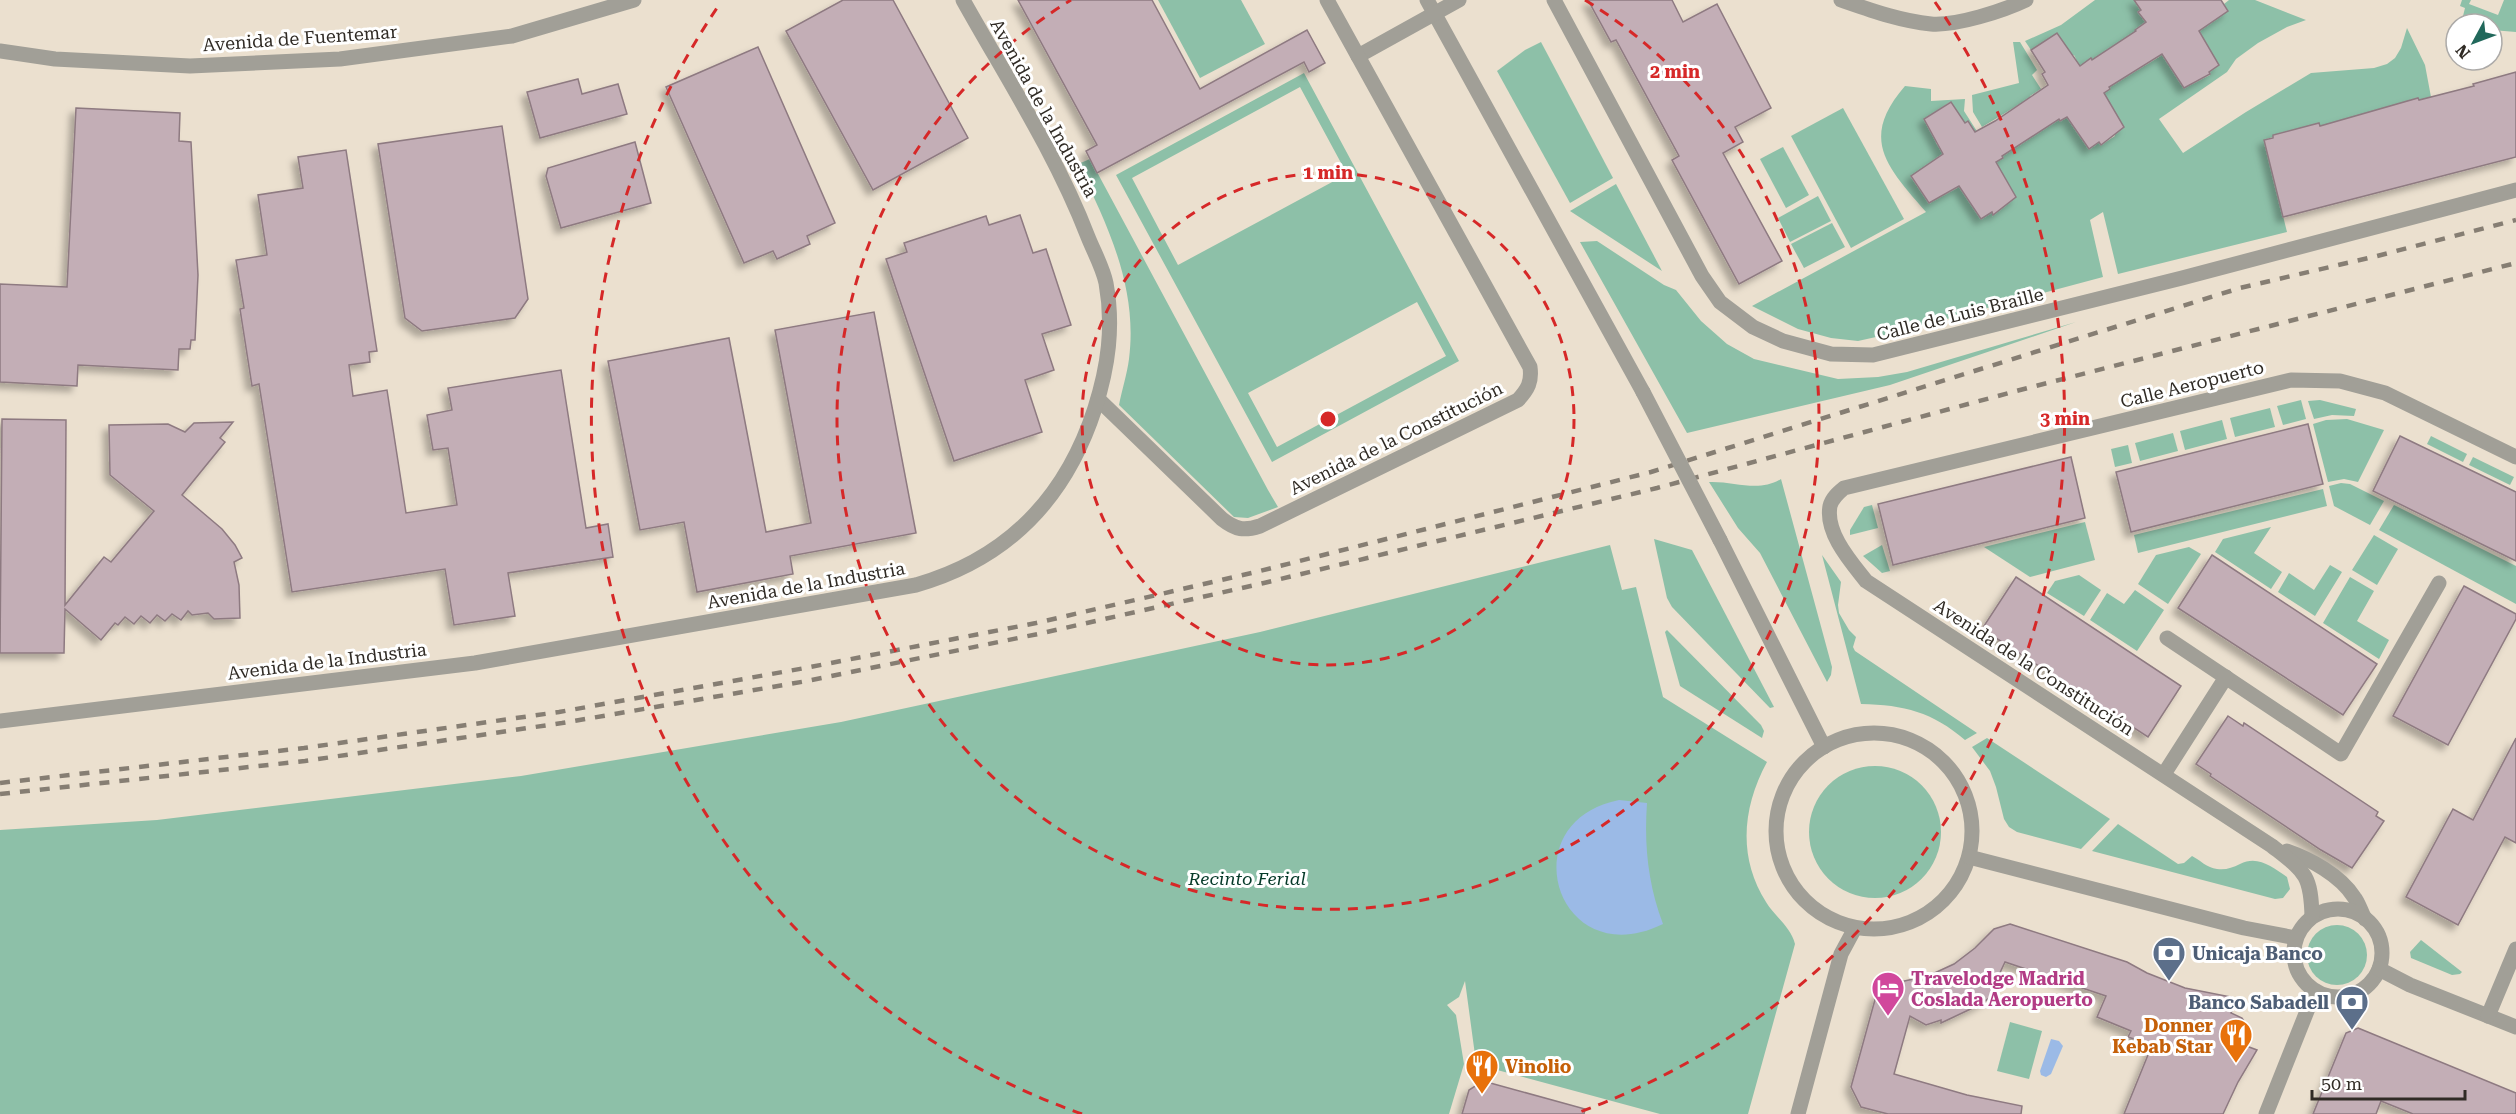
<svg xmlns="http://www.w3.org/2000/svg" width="2516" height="1114" font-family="'Roboto Serif',serif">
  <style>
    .green { fill: #8dc0a8; fill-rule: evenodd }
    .water { fill: #9bbae6 }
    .building { fill: #c3aeb6; stroke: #8e7a81; stroke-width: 1.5; filter: url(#shadow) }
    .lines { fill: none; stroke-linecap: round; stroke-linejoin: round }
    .minor { stroke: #a19f97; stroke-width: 15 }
    .rail { stroke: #867e73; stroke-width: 4.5; stroke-dasharray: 10 10; stroke-linecap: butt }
    .minor-bridge { stroke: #a19f97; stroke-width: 15 }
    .ring { fill: none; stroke: #d62828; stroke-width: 3; stroke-dasharray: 10 8 }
    .labels { text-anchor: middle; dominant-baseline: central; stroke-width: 6; stroke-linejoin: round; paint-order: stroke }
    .street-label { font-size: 18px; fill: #302b25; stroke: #fff }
    .park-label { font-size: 18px; font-style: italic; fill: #063a29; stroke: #fff }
    .service-label { font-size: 18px; font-weight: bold; fill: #4e5e75; stroke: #fff; text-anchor: start }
    .hotel-label { font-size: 18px; font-weight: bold; fill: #b23c85; stroke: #fff; text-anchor: start }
    .food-label { font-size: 18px; font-weight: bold; fill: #c56008; stroke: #fff; text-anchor: end }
    .centre { fill: #d62828; stroke: #fff; stroke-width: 3 }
    .ring-label { font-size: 18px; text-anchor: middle; font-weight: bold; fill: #d62828; stroke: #fff; stroke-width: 6; stroke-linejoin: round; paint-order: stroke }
  </style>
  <defs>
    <filter id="shadow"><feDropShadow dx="-5.5" dy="5.5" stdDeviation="3" flood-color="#0004"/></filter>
  </defs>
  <rect width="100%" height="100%" fill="#ebe0cf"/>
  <g class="green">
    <path d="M1158 0H1241L1265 44 1200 78Z"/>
    <path d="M2095 0H2134L2141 10 2138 12 2142 17 2149 18 2143 28 2139 27 2136 31 2092 60 2091 59 2088 67 2075 66 2076 59 2074 55 2072 56 2057 33 2031 50 2025 41 2061 25Z"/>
    <path d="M2229 0H2255L2306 20 2287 27 2258 43 2236 59 2227 72 2159 119 2183 153 2246 112 2311 73 2374 68 2387 64 2395 58 2401 48 2407 28 2425 65 2431 97 2419 100 2417 98 2320 126 2319 123 2273 135V137L2264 140 2287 232 2118 274 2103 212 2090 220 2103 277 1894 333 1858 341 1831 338 1798 329 1752 306 1926 212C1887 167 1859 139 1905 86L1931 89V101L1965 99 1964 111 1980 136 1977 137 1968 121 1965 123 1950 102 1924 119 1938 142 1936 143 1939 147 1947 149 1940 159 1937 158 1911 177 1929 203 1957 188 1958 183 1981 219 1992 212 1994 214 2016 197 1994 160H1999L2003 158 2002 156 2059 119 2060 121 2065 118 2066 114 2073 120 2072 124 2075 128 2077 127 2089 148 2099 142 2101 145 2115 136 2099 90 2106 91 2110 89 2109 87 2159 57 2160 52 2169 57 2168 63 2172 66 2184 88 2210 75 2209 72 2219 65 2204 45 2206 43 2204 39 2199 38 2198 29H2202L2228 11 2224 4Z"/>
    <path d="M2462 0H2471L2469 4 2498 15 2504 0H2516V32L2492 30V24H2467L2463 16 2465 8 2460 6Z"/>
    <path d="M1541 42 1613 178 1570 203 1497 71 1525 50Z"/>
    <path d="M2013 42H2020L2037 70 2032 75 2041 89 2030 96V98L1982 127 1973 112 1972 95 2019 83Z"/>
    <path d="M1304 73 1459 361 1272 462 1116 175ZM1300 87 1347 174 1178 265 1132 178ZM1417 302 1446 356 1277 447 1248 393Z"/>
    <path d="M1843 108 1904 219 1851 248 1791 136Z"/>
    <path d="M1783 147 1809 195 1786 208 1760 159Z"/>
    <path d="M1090 159 1268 490 1278 507 1248 518 1234 517 1119 405C1122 390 1127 374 1129 359 1138 288 1108 226 1078 164Z"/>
    <path d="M1616 184 1662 271 1570 211Z"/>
    <path d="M1818 196 1831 221 1790 242 1778 218Z"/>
    <path d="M1832 223 1845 247 1804 268 1791 244Z"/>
    <path d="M1597 241 1664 285 1676 290 1701 321 1727 344 1754 359 1838 379 1878 377 1907 372 2076 322 1890 385 1687 433 1580 242Z"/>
    <path d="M2301 400 2306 419 2283 425 2277 406Z"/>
    <path d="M2320 400 2356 409 2354 416 2332 415 2314 419 2308 401Z"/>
    <path d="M2270 408 2275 427 2235 437 2230 418Z"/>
    <path d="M2347 419 2384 430 2358 482 2344 479 2328 482 2313 424 2326 420Z"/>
    <path d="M2222 420 2227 439 2185 450 2180 431Z"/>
    <path d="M2173 433 2178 451 2140 461 2135 443Z"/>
    <path d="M2431 436 2467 454 2463 462 2427 444Z"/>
    <path d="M2128 445 2132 463 2115 467 2111 449Z"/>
    <path d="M2473 457 2514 477 2510 485 2469 465Z"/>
    <path d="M1781 479 1832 667 1831 675 1827 682 1760 553 1738 528 1709 482C1735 481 1758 493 1781 479Z"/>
    <path d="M2341 483 2350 484 2384 501 2370 525 2334 506 2329 486Z"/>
    <path d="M2323 489 2327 506 2138 553 2134 535Z"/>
    <path d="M1872 505 1878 528 1850 535V530L1864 507Z"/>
    <path d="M2394 505 2516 566V604L2379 530Z"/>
    <path d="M2085 522 2095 560 2030 577 1984 547Z"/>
    <path d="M2271 527 2254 553 2282 572 2271 589 2215 552 2223 539Z"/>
    <path d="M2374 535 2398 549 2377 585 2352 570Z"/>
    <path d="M1654 539 1692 550 1774 707 1770 708 1672 607 1667 598Z"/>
    <path d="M1610 545 1622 590 1636 587 1663 697 1767 762C1742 808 1738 858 1766 902 1775 917 1791 927 1795 944L1748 1114H1660L1486 1067 1475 1055 1465 981 1459 997 1447 1005 1456 1015 1464 1064 1449 1114H0V830L157 820 521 776 841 722 1260 632Z"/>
    <path d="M1882 545 1890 571 1882 573 1863 556Z"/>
    <path d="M2189 547 2201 554 2168 604 2138 584 2156 555Z"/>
    <path d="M1822 555 1841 582 1838 605 1839 613 1849 630 1856 637 1853 647 1855 651 1977 733 1965 740C1932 712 1905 705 1861 704Z"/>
    <path d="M2330 565 2342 572 2315 616 2278 592 2289 573 2314 590Z"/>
    <path d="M2079 575 2101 590 2084 616 2047 593 2055 581Z"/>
    <path d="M2350 577 2374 591 2357 621 2389 640 2379 659 2323 623Z"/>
    <path d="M2135 590 2164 610 2137 651 2090 620 2107 593 2124 604Z"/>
    <path d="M1667 630 1761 725 1764 731 1762 738 1680 686 1665 632Z"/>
    <path d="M1987 738 2110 819 2081 849 2017 832 2009 827 2004 819 1996 787 1990 771 1972 747Z"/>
    <circle cx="1875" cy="832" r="66"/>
    <path d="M2118 824 2178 864 2184 863 2192 856C2200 860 2207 868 2217 869 2226 870 2232 868 2240 864 2258 855 2272 867 2287 877L2290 889 2283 898 2275 899 2092 851Z"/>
    <circle cx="2337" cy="955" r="30"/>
    <path d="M2421 940 2462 972 2460 974 2452 975 2411 958 2410 952Z"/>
    <path d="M2010 1022 2042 1031 2029 1079 1997 1071Z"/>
  </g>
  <g class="water">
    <path d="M1619 800 1647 803C1644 846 1648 884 1663 924 1557 976 1509 822 1619 800Z"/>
    <path d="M2051 1039 2059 1041 2063 1046 2051 1074 2046 1077 2041 1075 2040 1071Z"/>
  </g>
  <g class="building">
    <path d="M843 0H893L968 138 873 190 786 31Z"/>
    <path d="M1018 0H1152L1200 89 1307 30 1325 63 1309 72 1304 62 1097 173 1086 151 1097 145Z"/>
    <path d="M1588 0H1672L1683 22 1717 4 1771 108 1735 127 1743 142 1723 153 1782 261 1739 284 1672 160 1679 156 1616 40 1611 42Z"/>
    <path d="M2134 0H2221L2228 11 2199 31 2219 65 2209 72 2210 74 2184 88 2162 54 2109 87 2110 89 2104 93 2124 127 2101 145 2099 142 2089 149 2067 117 2060 121 2059 119 2002 156 2003 158 1996 162 2016 197 1993 215 1992 212 1981 219 1959 186 1929 203 1911 176 1943 154 1924 119 1951 102 1965 123 1968 121 1975 132 1995 121 2048 85 2042 74 2045 72 2031 50 2057 33 2080 66 2091 58 2092 60 2136 31 2135 30 2146 22 2138 12 2141 10Z"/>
    <path d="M758 47 835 223 807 236 810 244 777 259 773 251 744 263 666 87Z"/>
    <path d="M2516 72V157L2283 217 2264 140 2273 138V135L2319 123 2320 126 2418 98 2419 100 2474 86 2473 84Z"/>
    <path d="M578 79 582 94 618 84 627 114 540 138 527 92Z"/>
    <path d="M76 108 180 113 179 141 191 142 198 275 195 340H191L190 349H179L178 370 78 365 77 386 0 382V284L67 287Z"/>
    <path d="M502 126 528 299 515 318 422 331 405 318 378 144Z"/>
    <path d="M635 142 651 203 561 228 546 176 548 168Z"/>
    <path d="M346 150 377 351 369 352 370 362 349 365 353 396 387 390 406 513 457 505 448 448 433 450 427 415 452 410 448 388 561 370 586 528 608 524 613 557 508 573 515 616 454 625 445 569 292 592 259 384 252 386 240 309 244 308 236 260 267 255 258 195 303 188 298 157Z"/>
    <path d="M1020 215 1033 253 1046 249 1071 325 1042 334 1054 370 1025 380 1042 432 954 461 886 259 907 252 904 243 986 216 989 225Z"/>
    <path d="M874 312 916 533 790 556 793 574 697 592 684 522 640 530 608 361 729 338 766 532 811 523 775 330Z"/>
    <path d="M2 419 66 420 65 605 104 557 111 562 154 511 110 475 109 425 168 424 185 432 194 423 233 422 220 438 225 442 182 495 222 529 235 545 242 558 234 562 239 585 240 618 214 619 208 613 192 615 188 611 181 620 172 614 165 621 157 615 150 623 141 616 134 624 125 617 118 625 115 623 101 640 65 609 64 653H0Z"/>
    <path d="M2308 424 2323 484 2131 532 2116 472Z"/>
    <path d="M2400 436 2516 492V561L2373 491Z"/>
    <path d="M2071 457 2085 518 1893 565 1878 504Z"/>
    <path d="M2212 555 2377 664 2343 715 2178 608Z"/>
    <path d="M2016 577 2181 686 2148 737 1982 629Z"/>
    <path d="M2464 586 2516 614V619L2448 745 2393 716Z"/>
    <path d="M2228 716 2243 726 2244 723 2378 812 2376 816 2384 821 2352 868 2321 850 2210 776 2211 774 2196 764Z"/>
    <path d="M2516 738V843L2505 837 2458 925 2406 897 2453 809 2473 820Z"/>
    <path d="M2010 924 2127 962 2147 973 2185 988 2231 997 2227 1009 2232 1011 2231 1013 2242 1018 2246 1024V1031L2241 1044 2257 1050 2238 1082 2223 1114H2124L2152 1045 2128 1037 2131 1031 2097 1017 2106 996 2005 962 1992 990 1996 994 1977 1006 1941 1023V1020L1926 1025 1910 1016 1894 1074 1967 1095 2022 1106 2021 1114H1888L1861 1107 1851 1087 1876 996 1890 984 1928 976 1954 964 1975 948 1994 929Z"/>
    <path d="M2358 1028 2516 1093V1114H2413L2381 1101 2376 1114H2313L2346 1033Z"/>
    <path d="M1483 1081 1585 1109 1584 1114H1462L1469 1090Z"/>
  </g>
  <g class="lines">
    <g class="minor">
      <path d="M1427 0 1643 392"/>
      <path d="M1554 0 1702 276 1720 302 1753 327 1783 341 1831 354 1873 355 2182 278 2516 190"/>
      <path d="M1841 0C1870 10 1900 21 1931 24 1956 26 2003 11 2026 0"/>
      <path d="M0 51 55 59 190 66 340 59 512 36 634 0"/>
      <path d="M1358 56 1459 0"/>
      <path d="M1098 399 1222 519C1236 530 1244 531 1260 526L1518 400C1528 389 1532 382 1530 367L1327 0"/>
      <path d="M1720 540 1824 747"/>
      <path d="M2167 638 2341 754 2439 583"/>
      <path d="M0 721 475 663 916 585C1007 559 1066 498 1095 408 1108 367 1114 327 1106 283 1103 268 1094 252 1088 237 1056 154 1006 77 963 0"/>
      <circle cx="1874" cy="831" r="98"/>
      <path d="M2164 774 2226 677"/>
      <path d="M2287 851C2310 859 2340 875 2354 897 2359 903 2361 912 2365 919"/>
      <path d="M1969 857 2244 928 2296 938"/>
      <circle cx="2338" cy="953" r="44"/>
      <path d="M2312 917C2311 874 2305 872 2272 846L1866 581C1851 562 1825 533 1830 506 1832 498 1838 493 1844 488L2291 380 2340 381 2385 393 2516 457"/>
      <path d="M2379 969 2410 985 2516 1027"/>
      <path d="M2488 1016 2516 949"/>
      <path d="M1798 1114 1841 954 1855 928"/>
      <path d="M2266 1114 2315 991"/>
    </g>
    <g class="rail">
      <path d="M0 783 304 748 559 712 805 668 1036 623 1260 571 1651 472 2240 288 2377 256 2516 220"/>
      <path d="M0 794 305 761 562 723 807 681 1038 634 1264 583 1657 488 2020 390 2516 263"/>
    </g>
    <path class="minor-bridge" d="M1643 392 1720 540"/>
  </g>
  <g class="ring">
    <circle cx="1328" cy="419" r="246"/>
    <path d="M1585 0A491 491 0 1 1 1071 0"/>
    <path d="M1082 1114A737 737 0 0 1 721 2M1935 2A737 737 0 0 1 1574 1114"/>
  </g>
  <defs>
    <g id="bank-pin" transform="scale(1.725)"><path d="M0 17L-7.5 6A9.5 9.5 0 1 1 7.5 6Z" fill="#5c6f8a" stroke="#fff"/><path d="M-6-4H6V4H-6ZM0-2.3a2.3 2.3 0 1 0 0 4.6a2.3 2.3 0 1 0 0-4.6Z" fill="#fff"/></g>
    <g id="hotel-pin" transform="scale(1.725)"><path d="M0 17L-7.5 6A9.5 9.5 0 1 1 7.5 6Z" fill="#d1479c" stroke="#fff"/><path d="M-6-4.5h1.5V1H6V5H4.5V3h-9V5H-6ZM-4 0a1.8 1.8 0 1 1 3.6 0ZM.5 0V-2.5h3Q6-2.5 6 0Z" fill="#fff"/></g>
    <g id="restaurant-pin" transform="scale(1.725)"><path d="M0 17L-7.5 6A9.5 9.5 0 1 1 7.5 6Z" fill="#e8710a" stroke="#fff"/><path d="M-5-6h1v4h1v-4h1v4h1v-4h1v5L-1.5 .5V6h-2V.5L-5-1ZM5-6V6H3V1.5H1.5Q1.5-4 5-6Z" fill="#fff"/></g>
  </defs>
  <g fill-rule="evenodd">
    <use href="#bank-pin" x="2169" y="953"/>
    <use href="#hotel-pin" x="1888" y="988"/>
    <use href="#bank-pin" x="2352" y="1002"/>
    <use href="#restaurant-pin" x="2236" y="1035"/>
    <use href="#restaurant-pin" x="1482" y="1066"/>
  </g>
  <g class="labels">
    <g class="street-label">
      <text transform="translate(300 38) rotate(-4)">Avenida de Fuentemar</text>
      <text transform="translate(1044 108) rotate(61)">Avenida de la Industria</text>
      <text transform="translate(1960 314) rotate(-14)">Calle de Luis Braille</text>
      <text transform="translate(2192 384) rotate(-14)">Calle Aeropuerto</text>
      <text transform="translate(1396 438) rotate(-26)">Avenida de la Constitución</text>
      <text transform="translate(806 585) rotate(-10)">Avenida de la Industria</text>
      <text transform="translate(327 661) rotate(-7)">Avenida de la Industria</text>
      <text transform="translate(2034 667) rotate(33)">Avenida de la Constitución</text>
    </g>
    <g class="park-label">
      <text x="1247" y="878">Recinto Ferial</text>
    </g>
    <g class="service-label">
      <text x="2192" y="953">Unicaja Banco</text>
      <text x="2329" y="1002" text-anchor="end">Banco Sabadell</text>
    </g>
    <g class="hotel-label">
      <text x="1911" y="978">Travelodge Madrid<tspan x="1911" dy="21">Coslada Aeropuerto</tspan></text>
    </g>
    <g class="food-label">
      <text x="2213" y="1025">Donner<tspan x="2213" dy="21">Kebab Star</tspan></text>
      <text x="1505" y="1066" text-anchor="start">Vinolio</text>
    </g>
  </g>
  <circle cx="1328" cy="419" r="9" class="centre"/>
  <g class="ring-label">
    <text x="1675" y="78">2 min</text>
    <text x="1328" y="179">1 min</text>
    <text x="2065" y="425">3 min</text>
  </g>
  <g transform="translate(2474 42) rotate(229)"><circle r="28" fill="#ffffff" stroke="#acaaa8" stroke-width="1.5"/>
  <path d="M0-4.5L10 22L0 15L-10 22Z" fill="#21685b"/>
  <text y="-9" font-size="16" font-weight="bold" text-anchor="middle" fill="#302b25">N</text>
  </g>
  <path d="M2312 1090v9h153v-9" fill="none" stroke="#302b25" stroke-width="3"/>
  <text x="2321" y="1090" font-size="18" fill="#302b25" stroke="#ffffff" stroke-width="4.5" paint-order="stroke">50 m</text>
</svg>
